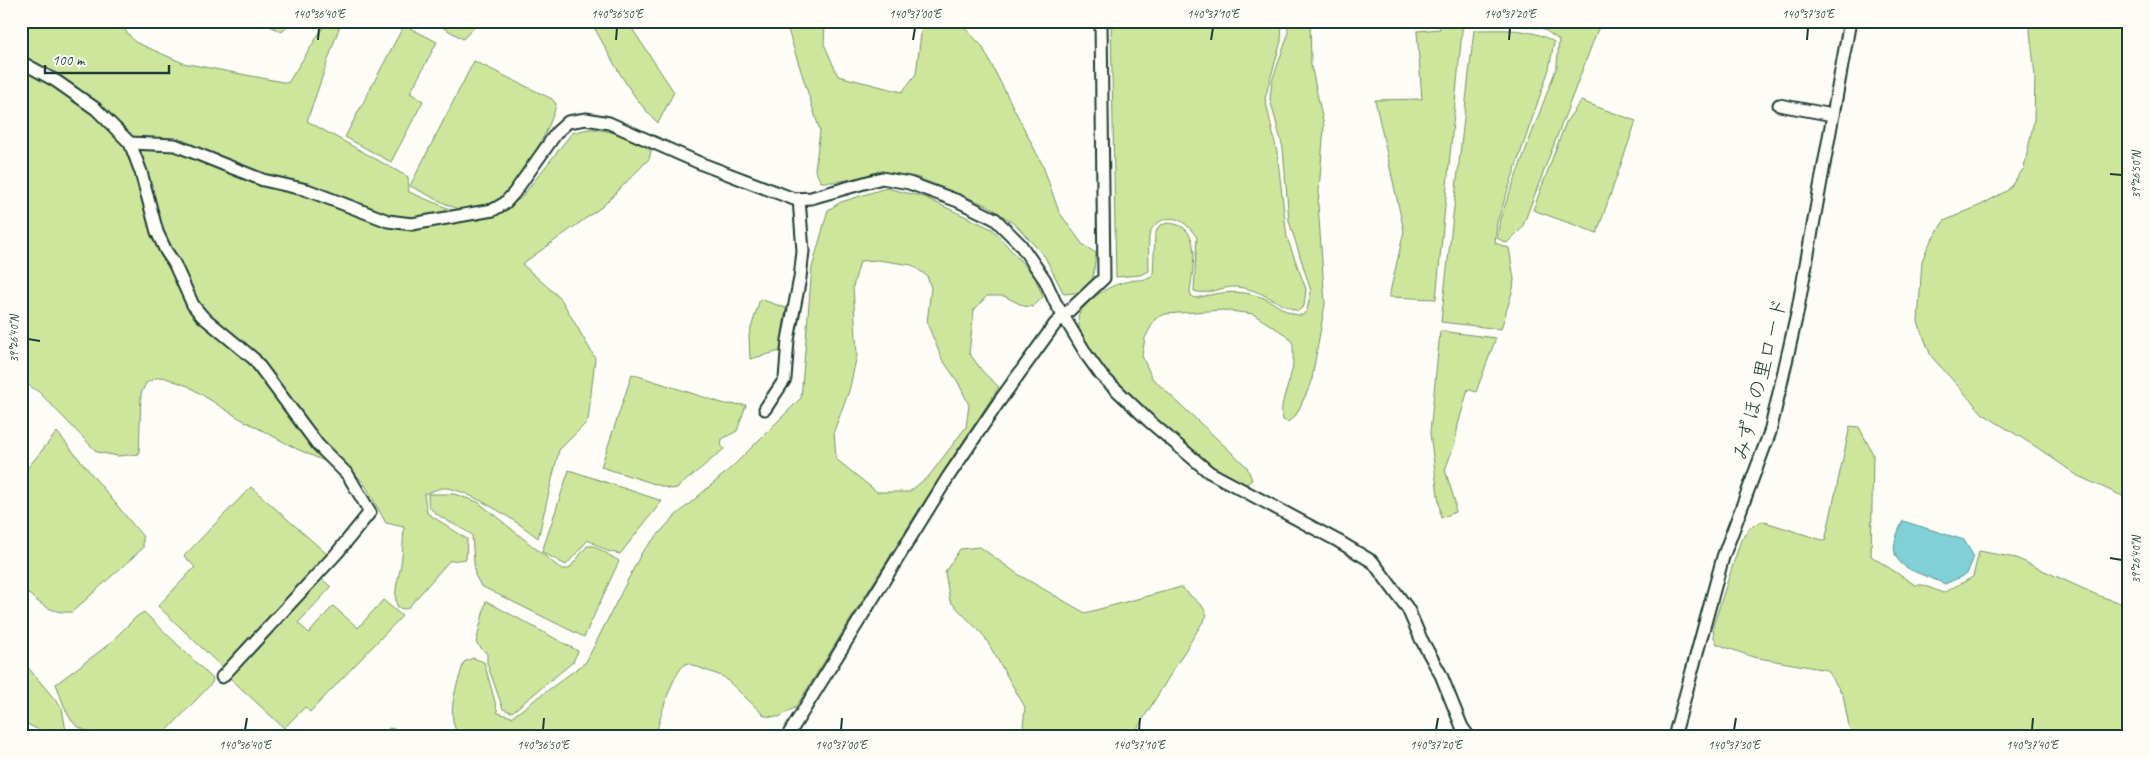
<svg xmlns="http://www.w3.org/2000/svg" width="2150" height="758" font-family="Caveat,'Klee One',sans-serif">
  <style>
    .green { fill: #cee69c; stroke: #769268; fill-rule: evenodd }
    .water { fill: #7fd1d6; stroke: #599695 }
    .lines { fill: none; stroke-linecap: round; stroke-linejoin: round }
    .minor-casing { stroke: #1f3d34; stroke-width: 15 }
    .minor { stroke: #fdfcf7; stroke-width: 11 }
    .ticks { fill: none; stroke: #1f3d34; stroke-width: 2 }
    .labels { text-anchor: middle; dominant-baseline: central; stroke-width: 4; stroke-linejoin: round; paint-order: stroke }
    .street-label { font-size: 21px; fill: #1f3d34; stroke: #fdfcf7 }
    .neatline { fill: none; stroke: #1f3d34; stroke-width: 2 }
    .ticks-label { font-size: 12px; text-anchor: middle; fill: #1f3d34 }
  </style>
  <rect width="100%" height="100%" fill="#fdfcf7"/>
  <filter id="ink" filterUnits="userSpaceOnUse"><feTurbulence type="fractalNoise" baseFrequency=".02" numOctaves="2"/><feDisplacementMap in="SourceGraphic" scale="10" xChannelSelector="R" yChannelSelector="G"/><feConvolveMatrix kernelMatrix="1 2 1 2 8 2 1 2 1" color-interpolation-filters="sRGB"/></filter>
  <g filter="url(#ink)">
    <g class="green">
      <path d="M21 21H127L124 29 135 42 183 63 288 83 327 21 340 25 307 121 408 177 409 192 478 221 520 199 572 133C577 132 583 130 588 129 606 129 639 138 651 151L649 159 603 206 522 264 561 299 595 358 588 421 559 450 538 538C518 522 471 491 447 488 440 487 431 492 424 494L427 513 467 539 466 559 449 561 407 609 398 608C392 593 399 579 401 564 403 552 403 539 404 527L386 523 364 483 356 475 297 449 239 418 188 386 163 377 156 378 146 383 141 394 139 454 118 456 97 452 39 392 21 380Z"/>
      <path d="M260 21H292L282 32Z"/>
      <path d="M432 21H480L463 39Z"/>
      <path d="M598 21H627L674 92 658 123C630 97 611 58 593 25Z"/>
      <path d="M788 21H825L824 44 838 76 902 92 916 74 922 26 925 21 959 22 982 46 1043 166 1059 212 1083 245 1096 253 1093 278 1084 292 1064 294 1045 257 1017 226 989 206 916 177 883 173 835 182H821L815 170 820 131 788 30Z"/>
      <path d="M1111 21H1282L1281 41 1265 98 1277 152 1287 238 1306 289 1304 306 1298 311C1277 305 1260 288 1236 287 1222 286 1207 296 1194 291L1197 237C1192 231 1185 221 1176 219 1165 216 1151 224 1149 236 1148 247 1149 260 1149 271L1140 275 1116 277Z"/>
      <path d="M1288 21H1310L1311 65 1324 126 1318 204 1325 304 1311 384 1296 415 1288 422 1283 420C1278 405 1288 389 1291 374 1294 365 1293 353 1293 343L1286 335 1253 314 1223 310 1165 314 1155 319 1145 338 1142 356 1152 378 1247 467 1252 480 1246 484 1240 483 1210 468 1143 411 1088 351 1080 337 1078 316C1088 298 1110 284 1130 281 1138 279 1147 281 1153 276L1155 235 1159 226C1166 223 1170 222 1178 225 1202 233 1192 273 1190 292L1192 297 1196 298C1221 292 1239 289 1264 298 1276 303 1290 317 1303 315L1307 310 1311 291 1289 221 1283 148 1270 99 1272 81 1288 35Z"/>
      <path d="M1440 21H1463L1436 299 1389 297 1404 231 1375 100 1422 99 1417 31 1440 29Z"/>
      <path d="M1492 21H1601L1522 228 1507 243 1497 238 1500 219 1557 66 1559 40 1542 28Z"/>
      <path d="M2029 21H2129V499L2078 476 2038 448 1983 414 1931 356 1918 322 1922 261 1928 246 1944 221 1981 205 2008 190 2024 168 2034 120 2035 76Z"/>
      <path d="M404 25 437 42 410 93 423 101 391 162 345 137Z"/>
      <path d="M1474 30C1502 30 1530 27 1554 42L1549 69 1497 222 1495 243 1509 248 1514 279 1513 289 1501 329 1441 322Z"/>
      <path d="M474 61 552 99 556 104C553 126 518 186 500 199 493 204 468 210 459 209 450 207 421 191 410 186Z"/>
      <path d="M1581 101 1636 121 1597 233 1533 210 1566 122Z"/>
      <path d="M886 188 924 197 992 229 1035 277 1043 297 1033 307 1024 306 1004 296H987L974 310 969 353 983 372 999 387 918 511 796 707 779 717 765 716 724 677 687 663C672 671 660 719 655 737H460C444 716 457 685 464 662L473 658 484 662 498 713 512 717 586 662 642 552 674 517 731 468 801 398 812 268 828 210 841 202ZM878 260 912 265 927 276 931 288 927 323 942 359 958 382 969 405 966 427 929 476 909 492H877L836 459 834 431 849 391 857 355 853 287 860 261Z"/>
      <path d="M760 299 786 308 780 351 750 359 749 335Z"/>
      <path d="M1440 331 1496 338 1476 392 1468 389 1458 425 1455 443 1445 470 1455 502V512L1441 518 1430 433Z"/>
      <path d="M632 374 725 404 746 405 737 431 722 439 721 445 724 449 677 488 671 489 601 467Z"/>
      <path d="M1850 426 1859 427 1873 454 1871 556 1915 585H1923L1943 593 1973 577 1979 551 2016 558 2097 595 2129 606V737H1851L1843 695 1827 670 1753 657 1717 644 1714 637 1713 626 1741 540 1749 528 1762 521 1825 541Z"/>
      <path d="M57 432 143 537V548L72 612C49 614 37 601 21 587V476Z"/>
      <path d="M569 470 662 501 620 554 607 551 588 540 566 565 542 552Z"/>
      <path d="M251 487 328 555 224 669 158 606 195 567 184 556Z"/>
      <path d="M428 494H454L478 502 561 569H569L587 546H594L619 561 584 637 481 586 475 575 472 535C462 527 435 517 429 506 428 503 428 498 428 494Z"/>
      <path d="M980 547 1019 575 1085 613 1181 587 1203 607 1207 615 1132 737H1022L1025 707 984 636 950 601 945 572 960 549Z"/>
      <path d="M322 579 331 587 298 623 309 633 333 606 358 628 383 600 402 616 310 712 305 707 284 728 229 677Z"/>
      <path d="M486 601 578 651 573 662 512 712 503 709 487 663V654L476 643Z"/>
      <path d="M144 612 213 679 212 683 161 737C136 737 99 740 77 726 66 718 61 696 56 684L108 645 136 617Z"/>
      <path d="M21 662 25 664 62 708 67 737C51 737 35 728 21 721Z"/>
      <path d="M389 728 431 737H384Z"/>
    </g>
    <path class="water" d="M1903 521 1964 540 1974 557 1967 574 1945 584C1909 568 1879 567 1903 521Z"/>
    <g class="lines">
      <g class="minor-casing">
        <g id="minor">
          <path d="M21 62 56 81 96 109 130 143 141 172 157 232 166 251 174 263 193 305 202 316 254 359 318 445 348 475 370 512 337 553 222 677"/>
          <path d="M1779 105 1833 115"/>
          <path d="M130 143 175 145 263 180 307 190 388 221 412 224 493 210 505 203 514 193 557 132 568 122 586 119 609 123 702 164 794 199 811 198 882 178 909 183 958 201 995 219 1020 244 1045 280 1055 302 1088 357 1101 375 1149 421 1209 472 1338 541 1373 562 1408 609 1421 639 1441 675 1462 727 1469 737"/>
          <path d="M765 409 785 379 788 340 800 278 803 251 799 199"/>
          <path d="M787 737 948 477 998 403 1055 324 1104 278 1101 21"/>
          <path d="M1674 737 1723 557 1770 432 1797 314 1850 21"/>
        </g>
      </g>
      <use href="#minor" class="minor"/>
    </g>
  </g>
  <path class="ticks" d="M318 40 319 28M616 40 617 28M913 40 915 28M1211 40 1213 28M1509 40 1510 28M1807 40 1808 28M2110 174 2122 175M28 339 40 341M2110 558 2122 560M245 730 247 718M543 730 544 718M841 730 842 718M1139 730 1140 718M1436 730 1438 718M1734 730 1736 718M2032 730 2033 718"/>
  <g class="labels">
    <g class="street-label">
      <text transform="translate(1760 379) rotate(-76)">みずほの里ロード</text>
    </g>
  </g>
  <rect width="2150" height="758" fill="none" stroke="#fdfcf7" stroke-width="55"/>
  <path d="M45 65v8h124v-8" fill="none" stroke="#1f3d34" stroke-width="2.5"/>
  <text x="52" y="65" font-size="15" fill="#1f3d34" stroke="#fdfcf7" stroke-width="4" paint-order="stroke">100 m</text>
  <rect x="28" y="28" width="2094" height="702" class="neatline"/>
  <g class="ticks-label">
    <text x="319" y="18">140°36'40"E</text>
    <text x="617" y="18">140°36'50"E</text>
    <text x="915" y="18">140°37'00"E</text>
    <text x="1213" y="18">140°37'10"E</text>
    <text x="1510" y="18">140°37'20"E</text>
    <text x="1808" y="18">140°37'30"E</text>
    <text transform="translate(2136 175) rotate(-90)" y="4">39°26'50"N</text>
    <text transform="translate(14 339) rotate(-90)" y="4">39°26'40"N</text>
    <text transform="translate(2136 560) rotate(-90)" y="4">39°26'40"N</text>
    <text x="245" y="749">140°36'40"E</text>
    <text x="543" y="749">140°36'50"E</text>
    <text x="841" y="749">140°37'00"E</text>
    <text x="1139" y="749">140°37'10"E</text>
    <text x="1436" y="749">140°37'20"E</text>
    <text x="1734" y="749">140°37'30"E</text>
    <text x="2032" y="749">140°37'40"E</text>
  </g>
</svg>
